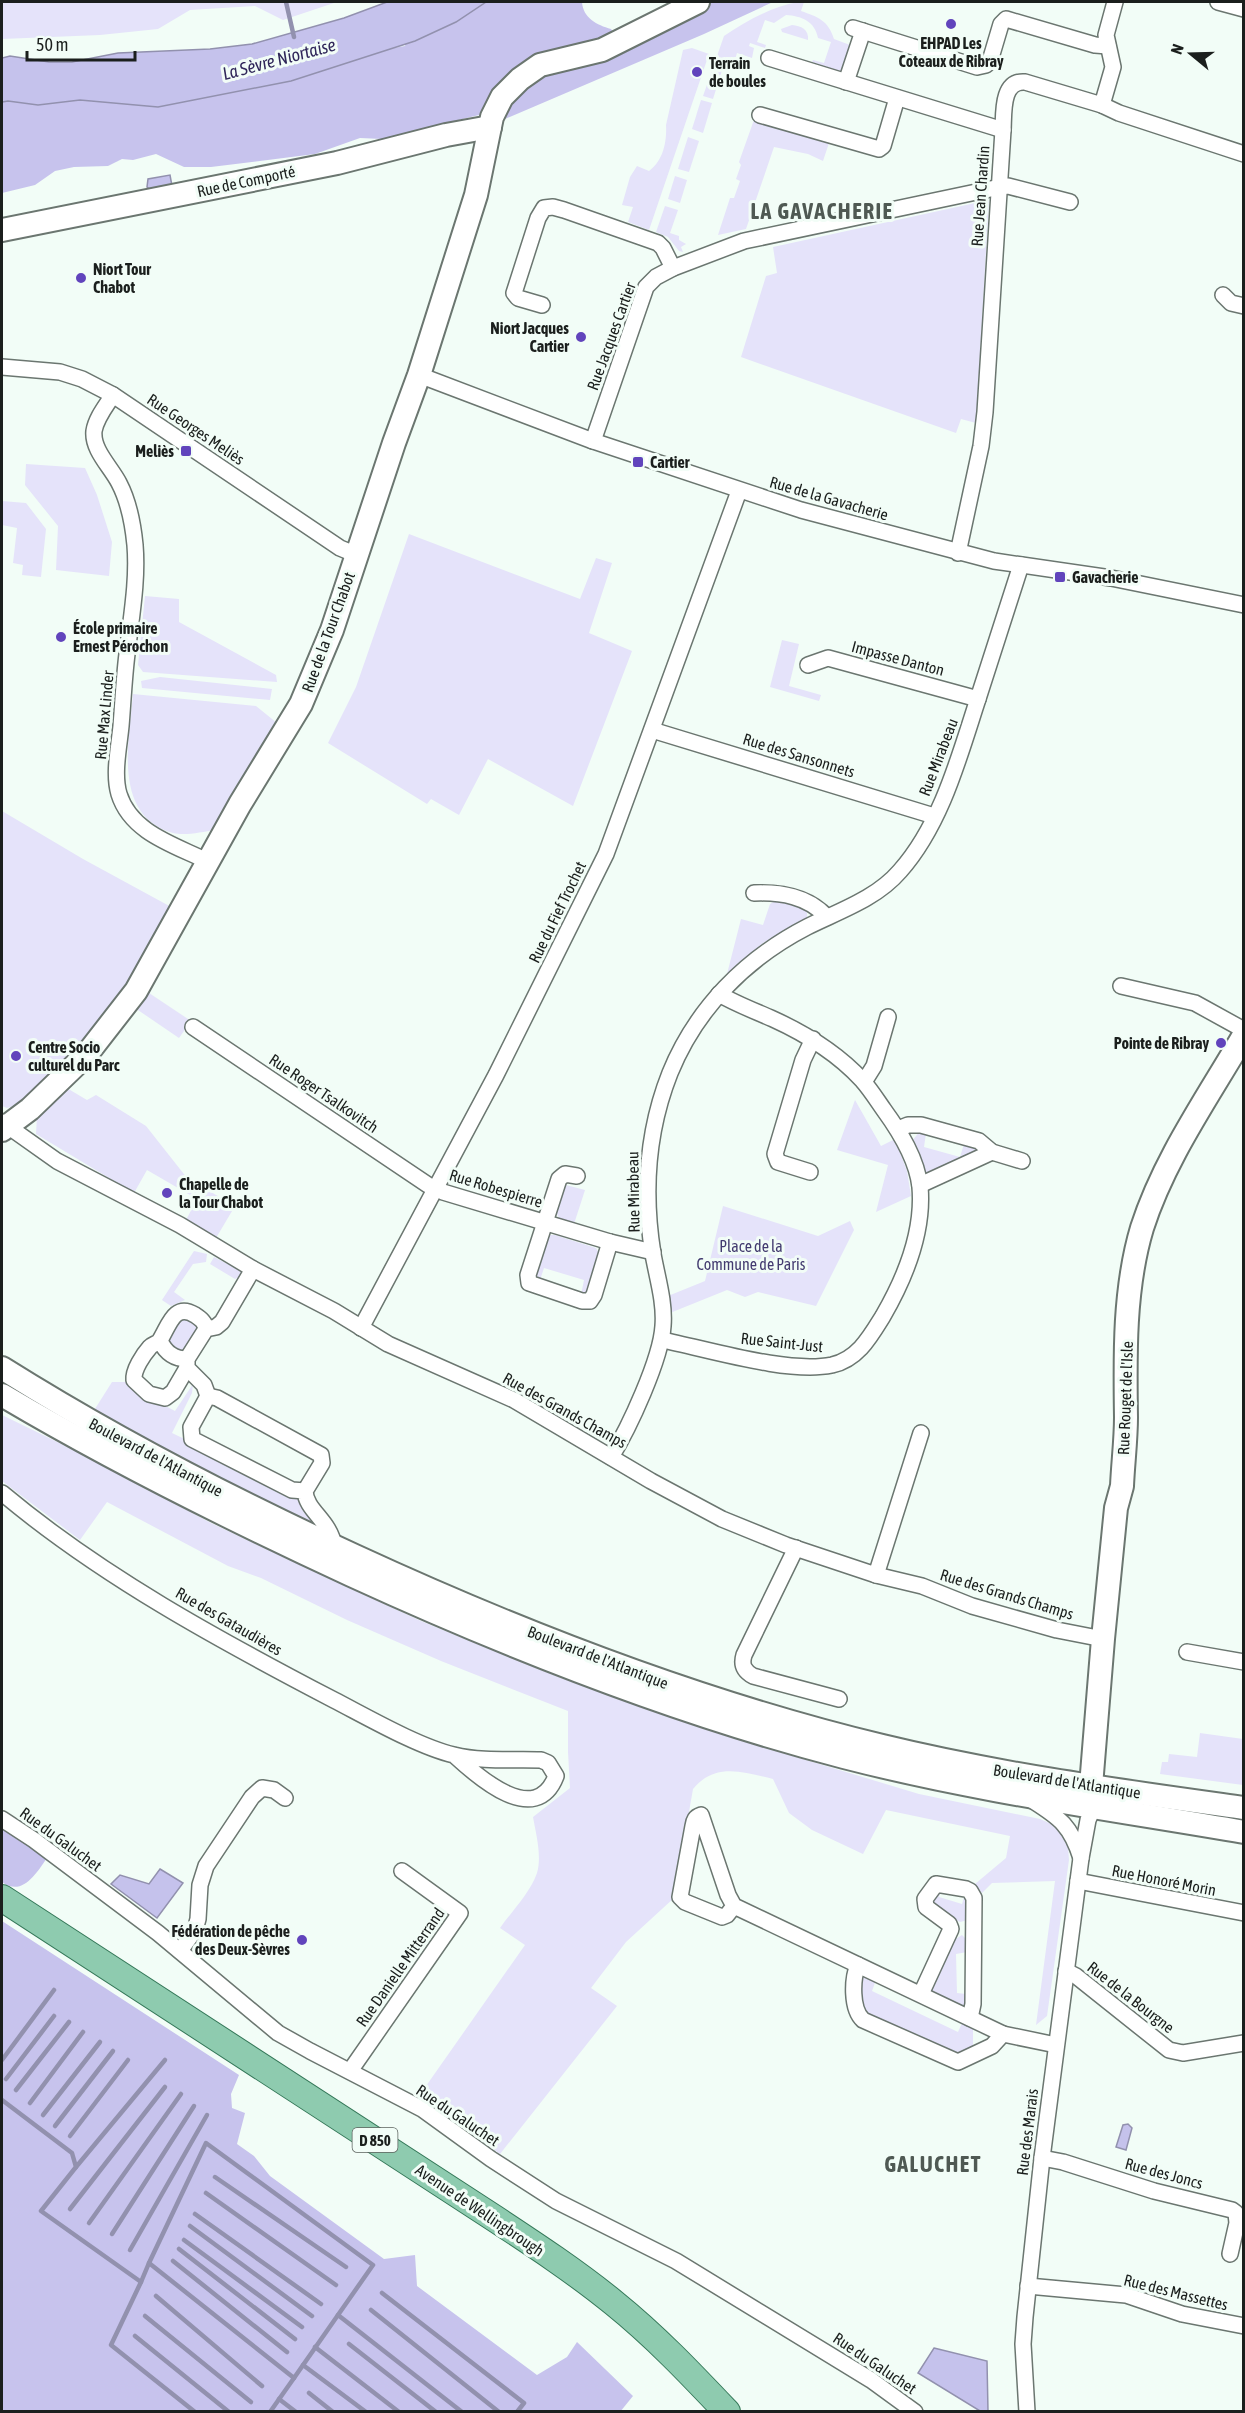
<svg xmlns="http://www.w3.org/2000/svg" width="1245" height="2413" font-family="'Asap Condensed',sans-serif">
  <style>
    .green { fill: #e5e3fa }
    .forest { fill: #c7c3ed }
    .water { fill: #c5c2ec; stroke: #9291ae; stroke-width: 1.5 }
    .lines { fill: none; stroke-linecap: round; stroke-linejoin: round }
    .stream { stroke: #9291ae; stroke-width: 4.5 }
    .street-casing { stroke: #6b7670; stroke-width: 18 }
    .secondary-casing { stroke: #6b7670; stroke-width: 26 }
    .primary-casing { stroke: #357859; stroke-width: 28 }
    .street { stroke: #fff; stroke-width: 15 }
    .secondary { stroke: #fff; stroke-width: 22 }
    .primary { stroke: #8ecbaf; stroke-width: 26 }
    .poi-dot { fill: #6144bc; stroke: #f2fdf7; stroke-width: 2 }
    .labels { text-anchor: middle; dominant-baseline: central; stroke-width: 6; stroke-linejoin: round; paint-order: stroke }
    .shield { fill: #f2fdf7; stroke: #5c625e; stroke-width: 1.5 }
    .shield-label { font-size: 15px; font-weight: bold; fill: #1b1f1d }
    .poi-label { font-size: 16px; font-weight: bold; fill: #1b1f1d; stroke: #f2fdf7; text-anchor: start }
    .street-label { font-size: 16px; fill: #1b1f1d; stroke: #f2fdf7 }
    .park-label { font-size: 16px; fill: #433b70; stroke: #f2fdf7 }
    .water-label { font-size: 18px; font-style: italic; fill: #30275a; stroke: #f2fdf7 }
    .district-label { font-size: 22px; font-weight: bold; letter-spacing: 1.5px; fill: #4f5953; stroke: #f2fdf7 }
  </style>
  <rect width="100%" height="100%" fill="#f2fdf7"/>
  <g class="green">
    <path d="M2 2H337L283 20 255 6 190 10 158 29 100 35 2 39Z"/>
    <path d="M798 2H804L801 11C818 17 828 20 834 39L850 45 842 72 812 62 813 60 824 63 831 42 818 38C815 21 801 16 786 15L774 23 765 20 757 42 766 45 765 48 750 43 749 46 754 48 752 58 737 53 734 63 749 68 747 72 724 64 713 99 703 96 724 36C746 21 771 7 798 2Z"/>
    <path d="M792 25C801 26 809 29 808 40L782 32 781 29Z"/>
    <path d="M692 48 709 54 649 230 628 222 633 207 622 205 630 177 637 166 649 171C663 161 667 142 666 125L683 50Z"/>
    <path d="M701 100 712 103 703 133 692 129Z"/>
    <path d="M755 117 830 140 823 161 808 154 774 147 746 229 718 235 730 198H734L740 181 736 179 741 165 739 162Z"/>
    <path d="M688 137 699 141 689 172 678 169Z"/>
    <path d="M675 176 687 180 680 203 668 199Z"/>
    <path d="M989 200 976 423 961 419 956 433 741 357 766 276 777 273 773 247Z"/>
    <path d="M665 206 678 210 670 233 679 236V240L686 244 681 247 683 252 679 251 668 237 656 232Z"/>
    <path d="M26 464 85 468 97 495 112 542 109 576 56 570 58 526 25 485Z"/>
    <path d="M2 501 26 503 46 529 41 577 22 575 23 565 13 563 17 528 2 525Z"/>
    <path d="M409 534 580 599 596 558 612 563 589 633 632 651 573 806 488 759 459 815 431 799 427 804 328 743 356 687Z"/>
    <path d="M145 596 179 599V622L276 675 277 682 143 672 138 665Z"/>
    <path d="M782 640 799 644 789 686 821 695 819 701 770 687Z"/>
    <path d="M160 677 272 689 270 700 142 688 141 681Z"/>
    <path d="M133 694 256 706 277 723 215 830C202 832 185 836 173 833 112 816 129 741 133 694Z"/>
    <path d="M2 811 83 859 173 908 131 982 95 1033 29 1102 7 1108 2 1106Z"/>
    <path d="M778 899 802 905 807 911V917L763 943 727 974 741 919 763 925 770 904Z"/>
    <path d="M146 991 191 1021 179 1038 135 1008Z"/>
    <path d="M65 1087 87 1100 96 1095 146 1126 187 1178 235 1206 216 1238 186 1220 197 1199 147 1170 134 1193 36 1134 37 1116Z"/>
    <path d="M855 1100 881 1146 895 1139 907 1171 911 1196 876 1212 888 1165 837 1150Z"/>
    <path d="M920 1131 926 1133 924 1147 960 1157 964 1144 975 1145 977 1151 930 1176 921 1172 912 1141Z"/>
    <path d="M566 1185 585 1190 574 1224 560 1220 554 1208 560 1188Z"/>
    <path d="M723 1206 818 1236 850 1221 854 1230 816 1306 758 1292 745 1297 727 1290 670 1313 668 1296 705 1281Z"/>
    <path d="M548 1235H555L596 1248 600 1255 589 1294 581 1295 584 1280 544 1268 539 1283 534 1279Z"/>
    <path d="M194 1251 207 1254 206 1262 193 1264 174 1292 185 1300 171 1306 162 1300Z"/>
    <path d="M214 1257 239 1270 241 1272 239 1277 235 1279 210 1264Z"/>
    <path d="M190 1317 200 1330 185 1353 172 1352 167 1336 177 1320Z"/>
    <path d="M112 1382H127L148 1397 175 1411 193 1384 192 1393 172 1433 301 1495 320 1526 279 1510 93 1412Z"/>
    <path d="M2 1415 84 1455 211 1523 421 1621 561 1678 740 1740 919 1794 1040 1819 1056 1826 1068 1847 1069 1860 1047 2016 1036 2025 1055 1881 992 1883 982 1893 975 1884 1006 1858 1010 1836 886 1810 863 1854 812 1830 789 1813 773 1779C743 1772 715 1762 693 1789L674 1898 626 1942 591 1988 617 2006 500 2154 419 2096 525 1945 500 1928C512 1911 530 1893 537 1873 542 1856 536 1834 533 1817L570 1788 568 1752V1711L441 1661 347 1620 261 1578 228 1566 107 1502 80 1540 2 1481Z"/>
    <path d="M1200 1733 1243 1739V1785L1160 1774 1162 1762H1168L1169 1754 1197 1757Z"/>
    <path d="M941 1889 939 1897 962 1904 965 1894 969 1895 968 1920 960 1922 931 1907 929 1898Z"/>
    <path d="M962 1935 966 1939 967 1952 956 1954 957 1993 966 1994 967 2006 964 2009 931 1992 930 1989 954 1940Z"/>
    <path d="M865 1975 876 1980 872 1991 958 2032 962 2023 973 2029V2052L962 2058 868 2017 862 2008 861 1978Z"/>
  </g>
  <g class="forest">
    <path d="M415 2H582C583 18 597 25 611 29L616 37 557 52 487 113 382 139 360 138 315 154 211 167H184L156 154 133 160 122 159 108 166 74 167 55 171 35 185 2 193V70L371 52 405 46Z"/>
    <path d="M712 2H773L704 34 505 119 500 116 530 79 640 38Z"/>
    <path d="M2 1828 47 1858C36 1874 22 1897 2 1882Z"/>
    <path d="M2 1921 239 2075 231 2094 232 2108 245 2113 237 2144 254 2156 270 2176 384 2259 415 2255 417 2286 537 2375 567 2357 577 2342 633 2396 620 2412 2 2411Z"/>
  </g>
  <g class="water">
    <path d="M387 2H486L456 22 415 41 291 81 158 107 80 100 38 105 8 101 2 102V58L10 56 49 62H72L118 53 210 49 252 44 344 18Z"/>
    <path d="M170 175 172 186 150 190 147 187 148 179Z"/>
    <path d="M160 1869 183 1883 157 1918 111 1884 120 1875 149 1884Z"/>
    <path d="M1128 2124 1132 2128 1126 2150 1116 2147 1123 2125Z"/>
    <path d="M934 2348 987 2361 988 2411H980L918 2373Z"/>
  </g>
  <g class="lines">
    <g class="stream">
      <path d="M286 2 294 37"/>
      <path d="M2 2060 54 1990"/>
      <path d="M6 2079 54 2016"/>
      <path d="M16 2090 69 2022"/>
      <path d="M2 2100 72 2153 76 2167 41 2211 141 2282 149 2263 294 2378 338 2315 462 2412"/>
      <path d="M30 2103 83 2032"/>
      <path d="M43 2115 100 2042"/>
      <path d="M55 2126 113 2051"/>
      <path d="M70 2136 128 2060"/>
      <path d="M76 2167 165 2060"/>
      <path d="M215 2177 346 2267"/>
      <path d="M206 2193 336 2285"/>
      <path d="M70 2209 165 2087"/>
      <path d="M195 2214 321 2304"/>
      <path d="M89 2223 181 2094"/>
      <path d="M190 2226 312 2316"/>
      <path d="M112 2234 194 2106"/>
      <path d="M184 2240 302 2327"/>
      <path d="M179 2249 295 2339"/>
      <path d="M130 2250 207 2115"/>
      <path d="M173 2261 287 2352"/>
      <path d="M149 2263 206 2143 373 2265 338 2315"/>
      <path d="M141 2282 111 2345 195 2412"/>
      <path d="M382 2293 524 2403 517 2412"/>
      <path d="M156 2296 262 2386"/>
      <path d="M371 2310 499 2412"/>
      <path d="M145 2316 251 2402"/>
      <path d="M135 2336 229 2412"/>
      <path d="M349 2344 436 2412"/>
      <path d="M315 2347 399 2412"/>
      <path d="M303 2365 366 2412"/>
      <path d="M309 2393 333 2412"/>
      <path d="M279 2399 296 2412"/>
      <path d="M270 2412 294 2378"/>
    </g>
    <g class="street-casing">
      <g id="street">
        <path d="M1218 2 1244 9"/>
        <path d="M853 28 977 67 986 65 990 61 1001 24 1006 19 1095 45 1108 46"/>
        <path d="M769 58 1003 130"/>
        <path d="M846 82 863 31"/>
        <path d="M1102 105 1113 67 1106 35 1115 2"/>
        <path d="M760 115 879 149 883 146 897 98"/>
        <path d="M1223 295 1231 303 1244 306"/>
        <path d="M542 305 518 298 514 293 538 218 544 208 553 207 564 210 658 243 663 248 673 268"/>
        <path d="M2 367 60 372 82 379 113 395 340 548 357 555"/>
        <path d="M419 375 593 441 801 510 994 561 1111 578 1244 605"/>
        <path d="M113 395C106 406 96 418 94 431 92 450 111 467 119 483 129 502 133 524 135 545 138 581 131 618 127 654 124 678 123 702 121 726 119 747 113 774 119 794 131 833 175 845 207 861"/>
        <path d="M593 441 646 287 656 277 673 268 744 241 1000 187 1008 186 1070 202"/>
        <path d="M958 553 981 446 985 412 1003 130C1004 114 1001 80 1025 82L1102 105 1119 113 1244 154"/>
        <path d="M808 665 828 658 978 699"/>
        <path d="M652 730 934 816"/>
        <path d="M754 893C781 892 808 896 827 917"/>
        <path d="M1121 986 1195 1003 1244 1030"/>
        <path d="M193 1027 428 1185 443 1192 610 1242 653 1252"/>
        <path d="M864 1082 874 1066 888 1017"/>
        <path d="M2 1122 57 1161 180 1225 253 1269 334 1311 388 1344 514 1400 651 1481 722 1519 786 1545 876 1575 922 1586 972 1606 1057 1630 1103 1639"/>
        <path d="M898 1129 908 1125H921L979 1141 992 1152 1022 1161"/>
        <path d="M810 1172 778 1162 775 1154 803 1060 813 1039"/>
        <path d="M577 1176 565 1174 559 1179 528 1275 529 1283 582 1301H590L594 1295 610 1242"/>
        <path d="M920 1185 992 1152"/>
        <path d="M361 1328 496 1075 606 854 739 491"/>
        <path d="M662 1340C708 1349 787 1374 832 1365 858 1359 870 1337 883 1316 905 1278 924 1233 920 1187 917 1159 900 1132 884 1110 877 1100 870 1089 862 1080 837 1053 806 1034 773 1019 755 1011 736 1004 719 994"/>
        <path d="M160 1341C166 1353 174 1359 187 1359"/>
        <path d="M187 1368 173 1392 165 1398 149 1394 134 1380C133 1370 143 1355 150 1347 153 1344 159 1343 160 1340 169 1326 174 1302 195 1315 201 1319 205 1322 206 1329"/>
        <path d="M208 1396 204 1385 187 1368V1359L206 1329 216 1327 222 1322 253 1269"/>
        <path d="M611 1457C629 1428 661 1359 663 1326 665 1302 657 1277 653 1254 643 1192 647 1131 670 1073 696 1009 745 959 807 927 839 911 876 899 900 871 940 826 958 761 976 705 991 658 1006 612 1021 565"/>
        <path d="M305 1491 292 1490 192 1439 191 1427 208 1396 217 1398 321 1455 322 1463 305 1491C306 1511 330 1520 334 1546"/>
        <path d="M2 1493C101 1576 219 1640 334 1700 367 1717 419 1747 454 1755 482 1762 513 1759 541 1760L548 1763 556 1776C536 1828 479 1778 454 1755"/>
        <path d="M796 1548 744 1655C741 1665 744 1671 753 1676L839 1699"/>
        <path d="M876 1575 921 1433"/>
        <path d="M1187 1652 1244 1662"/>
        <path d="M1033 1801C1060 1818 1071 1826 1081 1858"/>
        <path d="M2 1819 34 1840 158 1933 278 2033 310 2051 422 2109 491 2159 556 2201 676 2261 871 2380 915 2412"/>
        <path d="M1078 1881 1244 1913"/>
        <path d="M734 1906 727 1915 722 1917 685 1902 680 1897 693 1826C694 1820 695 1817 701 1815L728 1895 734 1906 1003 2034 1056 2045"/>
        <path d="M180 1951 195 1930 198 1919 200 1885 206 1866 252 1797 262 1788 274 1790 285 1798"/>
        <path d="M858 1965C852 1979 851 2009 863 2020L958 2062 992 2046 1003 2034"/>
        <path d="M1066 1971 1076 1976 1169 2050 1183 2053 1244 2043"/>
        <path d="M921 1994 951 1929 949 1924 926 1907 925 1899 936 1884 966 1889 970 1891 974 1898 973 2004 970 2018"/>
        <path d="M350 2071 460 1913 402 1871"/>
        <path d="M1042 2158 1063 2162 1154 2191 1232 2210 1236 2213 1237 2223 1230 2254"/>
        <path d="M1028 2286 1126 2295 1182 2314 1244 2326"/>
        <path d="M1027 2412 1023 2344 1025 2317 1042 2158 1081 1858 1088 1820 1094 1806"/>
      </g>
    </g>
    <g class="secondary-casing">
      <g id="secondary">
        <path d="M2 230 337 163 446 135 490 127"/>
        <path d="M2 1130 30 1109 87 1054 136 991 240 804 301 704 332 630 394 443 419 375 476 195 492 117 502 97 520 79 540 65 602 50 698 2"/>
        <path d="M2 1368C115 1439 233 1500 355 1556 524 1634 700 1702 882 1746 1001 1775 1122 1791 1244 1808"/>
        <path d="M2 1395C115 1462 232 1520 351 1575 510 1648 674 1713 844 1757 975 1791 1110 1809 1244 1832"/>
        <path d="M1091 1786 1103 1639 1116 1508 1122 1486C1123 1463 1126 1440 1126 1417 1125 1355 1124 1288 1142 1228 1164 1159 1208 1097 1244 1035"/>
      </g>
    </g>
    <g class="primary-casing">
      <path id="primary" d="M2 1898 494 2218C535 2245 576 2272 614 2303 655 2336 691 2374 727 2412"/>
    </g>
    <use href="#street" class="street"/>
    <use href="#secondary" class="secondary"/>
    <use href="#primary" class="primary"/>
  </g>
  <g class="poi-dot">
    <circle cx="951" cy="24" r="6"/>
    <circle cx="697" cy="72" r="6"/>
    <circle cx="81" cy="278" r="6"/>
    <circle cx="581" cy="337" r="6"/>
    <rect x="180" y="445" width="12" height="12" rx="3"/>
    <rect x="632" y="456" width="12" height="12" rx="3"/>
    <rect x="1054" y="571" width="12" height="12" rx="3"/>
    <circle cx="61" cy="637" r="6"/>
    <circle cx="1221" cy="1043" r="6"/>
    <circle cx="16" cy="1056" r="6"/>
    <circle cx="167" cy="1193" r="6"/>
    <circle cx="302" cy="1940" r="6"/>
  </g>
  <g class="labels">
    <rect class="shield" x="352.5" y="2128" width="45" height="24" rx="4.5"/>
    <g class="shield-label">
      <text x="375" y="2140">D 850</text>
    </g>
    <g class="poi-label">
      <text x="951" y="43" text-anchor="middle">EHPAD Les<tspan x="951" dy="18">Coteaux de Ribray</tspan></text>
      <text x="709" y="63">Terrain<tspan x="709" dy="18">de boules</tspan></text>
      <text x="93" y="269">Niort Tour<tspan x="93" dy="18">Chabot</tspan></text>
      <text x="569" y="328" text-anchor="end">Niort Jacques<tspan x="569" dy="18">Cartier</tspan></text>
      <text x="174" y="451" text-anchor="end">Meliès</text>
      <text x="650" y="462">Cartier</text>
      <text x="1072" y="577">Gavacherie</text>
      <text x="73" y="628">École primaire<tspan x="73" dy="18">Ernest Pérochon</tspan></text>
      <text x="1209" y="1043" text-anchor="end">Pointe de Ribray</text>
      <text x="28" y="1047">Centre Socio<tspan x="28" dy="18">culturel du Parc</tspan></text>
      <text x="179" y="1184">Chapelle de<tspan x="179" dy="18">la Tour Chabot</tspan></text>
      <text x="290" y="1931" text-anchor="end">Fédération de pêche<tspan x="290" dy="18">des Deux-Sèvres</tspan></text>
    </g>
    <g class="street-label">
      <text transform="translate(246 181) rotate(-12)">Rue de Comporté</text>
      <text transform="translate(980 196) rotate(-86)">Rue Jean Chardin</text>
      <text transform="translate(611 336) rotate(-70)">Rue Jacques Cartier</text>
      <text transform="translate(196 429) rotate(34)">Rue Georges Meliès</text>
      <text transform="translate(829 498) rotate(16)">Rue de la Gavacherie</text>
      <text transform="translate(328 632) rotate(-70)">Rue de la Tour Chabot</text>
      <text transform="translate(898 658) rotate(15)">Impasse Danton</text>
      <text transform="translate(104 715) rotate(-85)">Rue Max Linder</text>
      <text transform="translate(799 755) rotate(17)">Rue des Sansonnets</text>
      <text transform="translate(938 757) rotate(-69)">Rue Mirabeau</text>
      <text transform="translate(557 912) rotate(-64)">Rue du Fief Trochet</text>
      <text transform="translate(324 1093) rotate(34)">Rue Roger Tsalkovitch</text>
      <text transform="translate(496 1188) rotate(17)">Rue Robespierre</text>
      <text transform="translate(633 1192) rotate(-91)">Rue Mirabeau</text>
      <text transform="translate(782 1342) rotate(6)">Rue Saint-Just</text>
      <text transform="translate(1125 1398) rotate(-88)">Rue Rouget de l'Isle</text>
      <text transform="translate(565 1410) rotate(29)">Rue des Grands Champs</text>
      <text transform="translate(156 1457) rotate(28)">Boulevard de l'Atlantique</text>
      <text transform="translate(1007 1594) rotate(17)">Rue des Grands Champs</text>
      <text transform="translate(229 1621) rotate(30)">Rue des Gataudières</text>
      <text transform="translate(598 1657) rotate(21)">Boulevard de l'Atlantique</text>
      <text transform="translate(1067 1781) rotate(9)">Boulevard de l'Atlantique</text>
      <text transform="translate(61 1839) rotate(36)">Rue du Galuchet</text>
      <text transform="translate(1164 1880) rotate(11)">Rue Honoré Morin</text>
      <text transform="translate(400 1967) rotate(-55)">Rue Danielle Mitterrand</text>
      <text transform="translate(1131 1997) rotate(38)">Rue de la Bourgne</text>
      <text transform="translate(458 2115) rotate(34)">Rue du Galuchet</text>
      <text transform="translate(1027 2132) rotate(-83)">Rue des Marais</text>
      <text transform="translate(1164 2173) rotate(15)">Rue des Joncs</text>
      <text transform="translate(480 2210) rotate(34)">Avenue de Wellingbrough</text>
      <text transform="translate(1176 2292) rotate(14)">Rue des Massettes</text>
      <text transform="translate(875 2363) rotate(34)">Rue du Galuchet</text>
    </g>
    <g class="park-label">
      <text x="751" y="1246">Place de la<tspan x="751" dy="18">Commune de Paris</tspan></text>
    </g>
    <g class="water-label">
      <text transform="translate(279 59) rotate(-15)">La Sèvre Niortaise</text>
    </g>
    <g class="district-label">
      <text x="822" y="211">LA GAVACHERIE</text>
      <text x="933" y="2164">GALUCHET</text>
    </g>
  </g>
  <rect width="1245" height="2413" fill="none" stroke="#1b1f1d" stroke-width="6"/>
  <g transform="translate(1191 54) rotate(289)" stroke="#f2fdf7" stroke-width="4.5" paint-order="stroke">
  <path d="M0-4.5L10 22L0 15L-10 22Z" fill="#1b1f1d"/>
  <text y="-9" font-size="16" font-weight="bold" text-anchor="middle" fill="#1b1f1d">N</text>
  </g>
  <path d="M27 51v9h108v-9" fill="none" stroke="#1b1f1d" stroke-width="3"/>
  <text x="36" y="51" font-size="18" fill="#1b1f1d" stroke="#f2fdf7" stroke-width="4.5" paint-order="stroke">50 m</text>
</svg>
